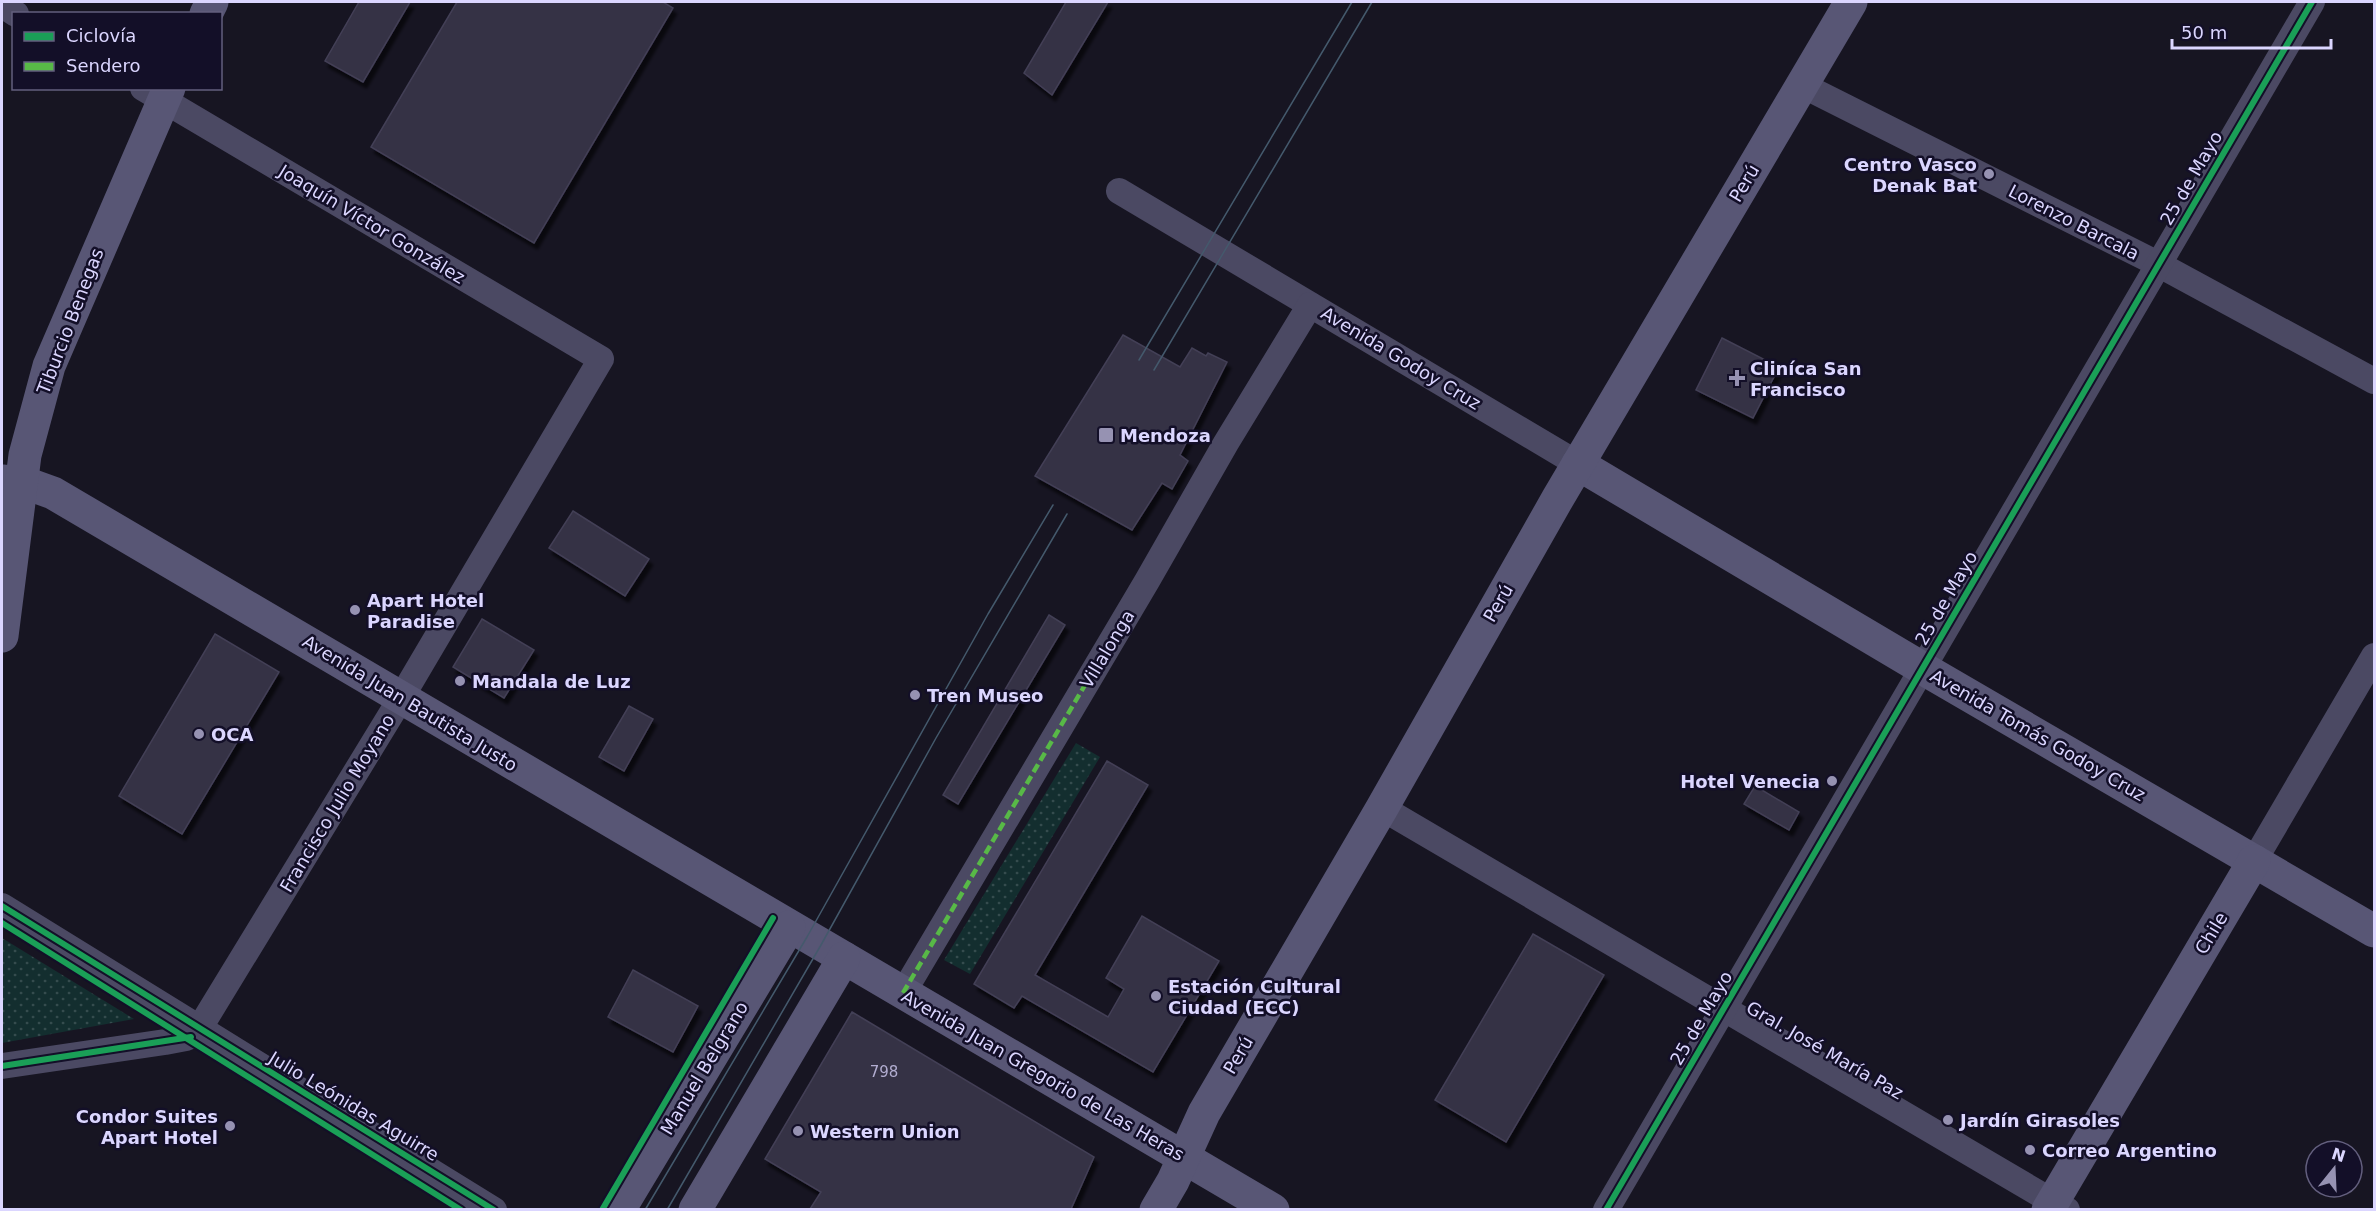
<svg xmlns="http://www.w3.org/2000/svg" width="2376" height="1211" font-family="'DejaVu Sans',sans-serif">
  <style>
    .park { fill: url(#park-dots) }
    .building { fill: #353244; stroke: #433f56; stroke-width: 1.5; filter: url(#shadow) }
    .lines { fill: none; stroke-linecap: round; stroke-linejoin: round }
    .street { stroke: #4b4963; stroke-width: 26 }
    .secondary { stroke: #585675; stroke-width: 33 }
    .tram { stroke: #44596c; stroke-width: 1.5 }
    .quiet { stroke: #58b947; stroke-width: 4.5; stroke-dasharray: 9 4.5; stroke-linecap: butt }
    .cycleway-casing { stroke: #130f28; stroke-width: 10 }
    .cycleway { stroke: #1a9f57; stroke-width: 6 }
    .poi-dot { fill: #9692b2; stroke: #130f28; stroke-width: 2 }
    .labels { text-anchor: middle; dominant-baseline: central; stroke-width: 5; stroke-linejoin: round; paint-order: stroke }
    .number-label { font-size: 15px; fill: #b2add0 }
    .poi-label { font-size: 18px; font-weight: bold; fill: #dbd6ff; stroke: #130f28; text-anchor: start }
    .street-label { font-size: 18px; fill: #dbd6ff; stroke: #130f28 }
  </style>
  <defs>
    <pattern id="park-dots" width="8" height="8" patternUnits="userSpaceOnUse" patternTransform="scale(1.5)"><rect width="8" height="8" fill="#132e2f"/><path d="M2 2h.1M6 6h.1" fill="none" stroke="#354c4e" stroke-width="1.8" stroke-linecap="round"/></pattern>
    <filter id="shadow"><feDropShadow dx="3.5" dy="6" stdDeviation="1.5" flood-color="#0009"/></filter>
  </defs>
  <rect width="100%" height="100%" fill="#171522"/>
  <g class="park">
    <path d="M1076 743 1100 757 970 974 944 960Z"/>
    <path d="M2 938 134 1019 2 1043Z"/>
  </g>
  <g class="building">
    <path d="M359 2H410L363 82 325 61Z"/>
    <path d="M457 2H663L673 8 534 243 371 147Z"/>
    <path d="M1066 2H1108L1052 95 1024 73Z"/>
    <path d="M1123 335 1180 367 1192 348 1206 356 1208 353 1227 362 1180 455 1188 461 1172 489 1162 483 1132 530 1035 476Z"/>
    <path d="M1722 338 1779 367 1753 418 1696 390Z"/>
    <path d="M573 511 649 559 625 596 549 548Z"/>
    <path d="M1049 615 1065 625 958 804 943 795Z"/>
    <path d="M482 619 534 650 504 698 453 667Z"/>
    <path d="M215 634 279 672 182 834 119 796Z"/>
    <path d="M629 706 653 719 624 771 599 757Z"/>
    <path d="M1107 761 1148 785 1035 975 1108 1017 1124 989 1106 978 1142 916 1219 961 1153 1072 1022 996 1014 1008 974 984Z"/>
    <path d="M1755 786 1799 812 1789 830 1744 804Z"/>
    <path d="M1533 934 1604 975 1506 1142 1435 1100Z"/>
    <path d="M633 970 698 1006 673 1052 608 1017Z"/>
    <path d="M852 1012 1094 1157 1071 1209H810L821 1192 765 1159Z"/>
  </g>
  <g class="lines">
    <g class="street">
      <path d="M2 5 16 14"/>
      <path d="M1802 85 2158 264 2374 381"/>
      <path d="M1119 191 1578 464"/>
      <path d="M1382 808 2067 1210"/>
      <path d="M2254 861 2374 656"/>
      <path d="M2 906 494 1210"/>
      <path d="M903 993 1147 581 1226 443 1310 305"/>
      <path d="M2 1066 165 1042 186 1038 196 1034 401 698 601 359 143 88"/>
      <path d="M1606 1210 2312 2"/>
    </g>
    <g class="secondary">
      <path d="M206 14 212 2"/>
      <path d="M1578 464 1922 668 2374 931"/>
      <path d="M2 481 28 484 53 493 1273 1210"/>
      <path d="M2 636 25 455 49 366 169 88"/>
      <path d="M619 1210 789 927"/>
      <path d="M695 1210 844 958"/>
      <path d="M1156 1210 1173 1181 1204 1113 1382 808 1558 498 1851 2"/>
      <path d="M2048 1210 2254 861"/>
    </g>
    <g class="tram">
      <path d="M1139 360 1352 2"/>
      <path d="M1154 370 1372 2"/>
      <path d="M645 1210 807 937 988 614 1053 505"/>
      <path d="M667 1210 821 945 936 738 1067 514"/>
    </g>
    <path class="quiet" d="M903 993 1108 646"/>
    <g class="cycleway-casing">
      <g id="cycleway">
        <path d="M2 906 494 1210"/>
        <path d="M2 923 461 1210"/>
        <path d="M2 1066 191 1037"/>
        <path d="M602 1210 773 918"/>
        <path d="M1606 1210 2312 2"/>
      </g>
    </g>
    <use href="#cycleway" class="cycleway"/>
  </g>
  <g class="poi-dot">
    <circle cx="1989" cy="174" r="6"/>
    <path d="M1734 369h6v6h6v6h-6v6h-6v-6h-6v-6h6z"/>
    <rect x="1098" y="427" width="16" height="16" rx="3"/>
    <circle cx="355" cy="610" r="6"/>
    <circle cx="460" cy="681" r="6"/>
    <circle cx="915" cy="695" r="6"/>
    <circle cx="199" cy="734" r="6"/>
    <circle cx="1832" cy="781" r="6"/>
    <circle cx="1156" cy="996" r="6"/>
    <circle cx="1948" cy="1120" r="6"/>
    <circle cx="230" cy="1126" r="6"/>
    <circle cx="798" cy="1131" r="6"/>
    <circle cx="2030" cy="1150" r="6"/>
  </g>
  <g class="labels">
    <g class="number-label">
      <text x="884" y="1072">798</text>
    </g>
    <g class="poi-label">
      <text x="1977" y="164" text-anchor="end">Centro Vasco<tspan x="1977" dy="21">Denak Bat</tspan></text>
      <text x="1750" y="368">Cliníca San<tspan x="1750" dy="21">Francisco</tspan></text>
      <text x="1120" y="435">Mendoza</text>
      <text x="367" y="600">Apart Hotel<tspan x="367" dy="21">Paradise</tspan></text>
      <text x="472" y="681">Mandala de Luz</text>
      <text x="927" y="695">Tren Museo</text>
      <text x="211" y="734">OCA</text>
      <text x="1820" y="781" text-anchor="end">Hotel Venecia</text>
      <text x="1168" y="986">Estación Cultural<tspan x="1168" dy="21">Ciudad (ECC)</tspan></text>
      <text x="218" y="1116" text-anchor="end">Condor Suites<tspan x="218" dy="21">Apart Hotel</tspan></text>
      <text x="1960" y="1120">Jardín Girasoles</text>
      <text x="810" y="1131">Western Union</text>
      <text x="2042" y="1150">Correo Argentino</text>
    </g>
    <g class="street-label">
      <text transform="translate(2191 178) rotate(-60)">25 de Mayo</text>
      <text transform="translate(1744 183) rotate(-59)">Perú</text>
      <text transform="translate(2074 222) rotate(27)">Lorenzo Barcala</text>
      <text transform="translate(372 224) rotate(31)">Joaquín Víctor González</text>
      <text transform="translate(70 321) rotate(-69)">Tiburcio Benegas</text>
      <text transform="translate(1401 358) rotate(31)">Avenida Godoy Cruz</text>
      <text transform="translate(1946 598) rotate(-60)">25 de Mayo</text>
      <text transform="translate(1498 603) rotate(-60)">Perú</text>
      <text transform="translate(1107 649) rotate(-59)">Villalonga</text>
      <text transform="translate(410 703) rotate(31)">Avenida Juan Bautista Justo</text>
      <text transform="translate(2038 735) rotate(30)">Avenida Tomás Godoy Cruz</text>
      <text transform="translate(337 803) rotate(-59)">Francisco Julio Moyano</text>
      <text transform="translate(2211 933) rotate(-59)">Chile</text>
      <text transform="translate(1701 1018) rotate(-60)">25 de Mayo</text>
      <text transform="translate(1825 1050) rotate(30)">Gral. José María Paz</text>
      <text transform="translate(1238 1055) rotate(-60)">Perú</text>
      <text transform="translate(704 1068) rotate(-59)">Manuel Belgrano</text>
      <text transform="translate(1043 1075) rotate(30)">Avenida Juan Gregorio de Las Heras</text>
      <text transform="translate(354 1106) rotate(31)">Julio Leónidas Aguirre</text>
    </g>
  </g>
  <rect width="2376" height="1211" fill="none" stroke="#dbd6ff" stroke-width="6"/>
  <rect x="12" y="12" width="210" height="78" fill="#130f28" stroke="#635f7e" stroke-width="1.5"/>
  <rect x="24" y="32" width="30" height="9" fill="#1a9f57" stroke="#635f7e" stroke-width="1.5"/>
  <text x="66" y="42" font-size="18" fill="#dbd6ff">Ciclovía</text>
  <rect x="24" y="62" width="30" height="9" fill="#58b947" stroke="#635f7e" stroke-width="1.5"/>
  <text x="66" y="72" font-size="18" fill="#dbd6ff">Sendero</text>
  <g transform="translate(2334 1169) rotate(18)"><circle r="28" fill="#130f28" stroke="#635f7e" stroke-width="1.5"/>
  <path d="M0-4.5L10 22L0 15L-10 22Z" fill="#9692b2"/>
  <text y="-9" font-size="16" font-weight="bold" text-anchor="middle" fill="#dbd6ff">N</text>
  </g>
  <path d="M2172 39v9h159v-9" fill="none" stroke="#dbd6ff" stroke-width="3"/>
  <text x="2181" y="39" font-size="18" fill="#dbd6ff" stroke="#130f28" stroke-width="4.5" paint-order="stroke">50 m</text>
</svg>
